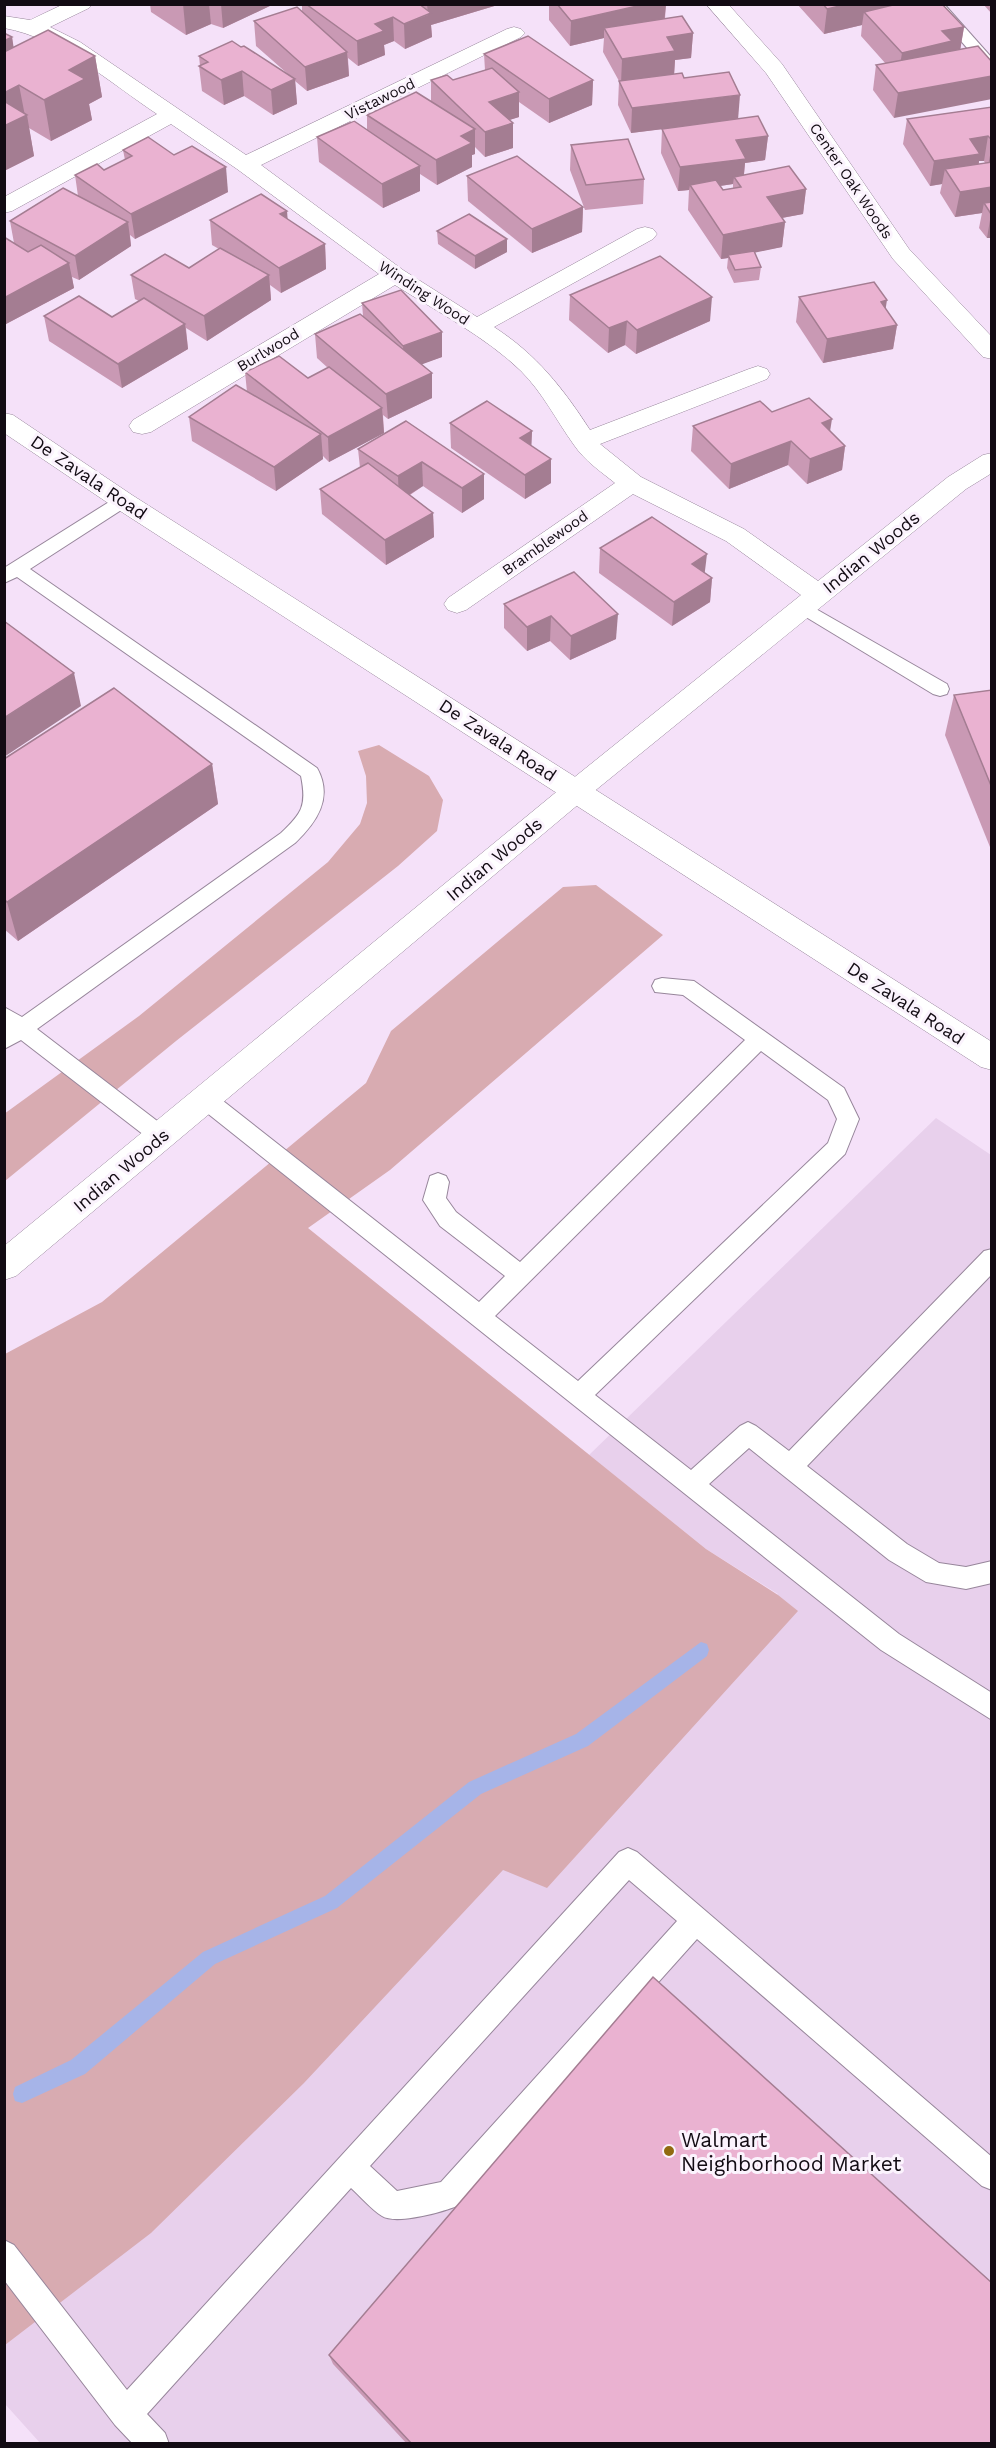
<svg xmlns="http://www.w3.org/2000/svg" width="996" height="2448" font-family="'Work Sans',sans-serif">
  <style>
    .built { fill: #e8d0ec }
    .green { fill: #d8abb1 }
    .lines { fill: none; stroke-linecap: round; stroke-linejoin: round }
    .stream { fill: #a6b4e8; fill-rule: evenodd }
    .service-casing { stroke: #97869b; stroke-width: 2 }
    .minor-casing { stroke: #97869b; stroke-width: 1 }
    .secondary-casing { stroke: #97869b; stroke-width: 1 }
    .service { fill: #fff; fill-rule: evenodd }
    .minor { fill: #fff; fill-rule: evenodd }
    .secondary { fill: #fff; fill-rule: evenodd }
    .wall { fill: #c999b4; fill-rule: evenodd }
    .shaded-wall { fill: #a47d92 }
    .building { fill: #eab2d1; stroke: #a47d92; stroke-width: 1.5 }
    .poi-dot { fill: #916a10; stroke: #fbf3fd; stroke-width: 2 }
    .labels { text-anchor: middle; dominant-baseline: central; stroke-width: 6; stroke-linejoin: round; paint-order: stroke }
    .far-street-label { font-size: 15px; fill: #120b13; stroke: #fbf3fd }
    .street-label { font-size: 18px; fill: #120b13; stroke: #fbf3fd }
    .near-poi-label { font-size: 21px; fill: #120b13; stroke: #fbf3fd; text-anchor: start }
  </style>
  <rect width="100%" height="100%" fill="#f5e1f9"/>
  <path class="built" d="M936 1118 991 1155V2443L41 2444 5 2404V2329L778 1594 706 1549 589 1455Z"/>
  <g class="green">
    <path d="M379 745 429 776 443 800 437 831 398 866 176 1041 5 1181 4 1114 139 1016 328 862 360 824 367 803 366 776 358 751Z"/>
    <path d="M596 885 663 935 390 1170 308 1228 706 1549 778 1595 798 1611 547 1888 503 1870 304 2083 151 2233 5 2345V1354L102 1302 366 1083 391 1031 563 887Z"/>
  </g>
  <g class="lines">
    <path class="stream" d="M701 1642 707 1644 709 1650 707 1656 588 1746 481 1794 337 1908 215 1964 85 2074 22 2103 15 2101 13 2094 15 2087 71 2060 203 1952 325 1896 469 1782 576 1734Z"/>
    <g class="service-casing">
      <g id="service">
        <path d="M929 4H944L992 58V72L987 71Z"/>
        <path d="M123 495 129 497 132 501 129 505 30 569 317 768C334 798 316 823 295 843L37 1029 169 1130 172 1136 169 1142 161 1145 153 1142 21 1040 4 1049V1007L22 1017 281 833C302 813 307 806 301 776L17 577 4 583V568L117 497Z"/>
        <path d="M802 601 947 684 949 689 947 694 940 696 933 694 796 611 793 607 796 603Z"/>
        <path d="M662 978 694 981 844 1088 859 1119 845 1154 595 1395 691 1470 740 1426 748 1422 756 1426 789 1451 984 1251 992 1249V1274L807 1466 907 1544 939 1563 966 1567 992 1561V1583L966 1589 926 1582 889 1560 749 1448 709 1484 899 1634 992 1693V1720L881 1650 197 1105 194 1099 197 1093 205 1090 213 1093 479 1302 505 1276 440 1226 423 1200 430 1176 438 1173 446 1176 449 1182 446 1198 456 1212 520 1262 745 1040 683 995 655 992 652 986 655 980ZM761 1051 828 1100 837 1119 828 1143 578 1381 495 1316Z"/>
        <path d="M628 1848 637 1852 992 2157V2190L982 2186 697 1939 459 2205C444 2212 396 2225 382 2216 371 2209 361 2197 351 2188L147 2414 165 2433 169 2444H133L115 2425 4 2280V2240L14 2245 127 2390 619 1852ZM629 1880 677 1921 441 2182 397 2191 370 2166Z"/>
      </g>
    </g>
    <g class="minor-casing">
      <g id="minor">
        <path d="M64 4H92L89 8 50 27 80 42 246 155 507 29 514 27 521 29 525 33 521 37 261 165 403 270 477 317 637 229 645 227 653 229 657 234 653 239 494 327C536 354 563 388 590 430L749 369 758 366 767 369 770 374 767 379 600 444 641 477 744 529 818 581 948 477 983 455 992 453V473L966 489 586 798 16 1276 4 1280V1246L566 784 801 595 726 541 633 494 466 610 457 613 448 610 444 604 448 598 615 483C600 471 585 461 574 445 556 420 543 393 521 371 486 337 436 311 395 285L151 432 142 434 133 432 129 426 133 420 379 274 237 169 171 124 12 211 4 213V197L157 114C110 83 61 38 4 28V16L30 20Z"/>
        <path d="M706 4H728L782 64 909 249 992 337V359L983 357 893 259 766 73Z"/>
      </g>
    </g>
    <g class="secondary-casing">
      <path id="secondary" d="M4 413 13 415 132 495 992 1042V1070L981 1067 114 507 4 433Z"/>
    </g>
    <use href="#service" class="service"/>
    <use href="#minor" class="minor"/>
    <use href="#secondary" class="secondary"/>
  </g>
  <g class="wall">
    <path d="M150 4H274L223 28 211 24 186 35 151 12Z"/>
    <path d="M302 4H501L431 25 432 37 405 49 394 41 384 45 385 55 358 66 348 58 349 76 307 91 295 81 297 104 273 115 244 96 224 105 202 91 199 66H200L199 56 241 47 289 75 256 46 254 21 302 12Z"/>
    <path d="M549 4H666L665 19 693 33 691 58 675 60 674 74 684 78 738 119 768 136 765 160 745 163 744 175 806 189 803 214 782 218 785 222 782 247 754 252 761 267 759 280 734 283 727 268 728 258 721 259 688 210 689 190 678 191 661 153 662 129 631 133 618 105 619 81 603 52 604 38 570 46 549 20ZM733 184V188L723 190 720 186Z"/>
    <path d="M797 4H896L964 27 960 50 894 118 873 90 876 65 886 64 861 36 862 25 824 34Z"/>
    <path d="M983 4H992V14Z"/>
    <path d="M12 37 13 47 95 56 102 97 89 104 92 120 51 141 29 128 34 156 4 171Z"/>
    <path d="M484 54 593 80 592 105 549 123 519 102V117L509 120 513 148 485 157 475 147V154L472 155V167L437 185 420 174V191L383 208 319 162 317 137 367 130V115L431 102V80H453L485 70Z"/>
    <path d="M992 107V238H987L979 228 982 213 955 217 940 193 942 184 930 186 903 144 907 119ZM979 161H984L985 163 979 164Z"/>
    <path d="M571 145 644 179 643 204 585 210 570 170Z"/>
    <path d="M123 150 228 192 135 239 130 235 131 246 79 280 72 277 74 288 6 324H4V237L14 243 10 221 78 196 75 175 104 170 125 160Z"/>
    <path d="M467 176 583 207 582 232 532 253 468 201Z"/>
    <path d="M287 211V219L325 244 326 269 281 293 270 285 271 300 207 341 186 328 188 349 122 388 49 341 44 316 112 317 139 301 135 299 131 275 189 268 219 249 212 245 210 220Z"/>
    <path d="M437 231 507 252 475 269 438 244Z"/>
    <path d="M570 295 710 321 636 354 625 345 608 353 569 320Z"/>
    <path d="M799 297 885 308 897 325 893 349 823 363 796 322Z"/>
    <path d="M362 303 442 357 421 364 432 373V398L388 419 383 415 384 433 329 462 323 456V459L276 491 192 441 189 417 247 392 245 372 308 378 328 368 317 358 315 334 363 316Z"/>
    <path d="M772 412 830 431 845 446 842 470 807 484 788 465 729 489 691 451 693 426Z"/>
    <path d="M406 421 484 499 462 513 423 486 410 495 433 513 434 537 386 565 322 514 320 489 360 468 358 449Z"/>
    <path d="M450 423 532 431 531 446 551 483 525 499 451 448Z"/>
    <path d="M600 548 705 573 712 578 710 602 672 626 599 573Z"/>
    <path d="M574 572 616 639 570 660 550 641 527 651 504 628V604Z"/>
    <path d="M992 690V852L945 735 954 695Z"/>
    <path d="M4 759 212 764 218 804 18 941 4 929Z"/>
    <path d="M329 2355 992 2444H407L333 2364Z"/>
  </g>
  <g class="shaded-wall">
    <path d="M183 4H209L211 24 186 35Z"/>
    <path d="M221 4H274L223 28Z"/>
    <path d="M427 4H501L431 25 432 37 405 49 404 24 428 15Z"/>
    <path d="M646 4H666L664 24 604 28V38L570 46 571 21Z"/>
    <path d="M848 4H896L864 12 862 25 824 34 827 9Z"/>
    <path d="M393 17 394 41 384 45 385 55 358 66 357 41 375 24Z"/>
    <path d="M964 27 960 51 898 77 902 53 942 31Z"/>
    <path d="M693 33 691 58 675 60 674 76 621 84 622 59 667 37Z"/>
    <path d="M12 37 16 62 4 67V41Z"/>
    <path d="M347 52 349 76 307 91 305 67Z"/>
    <path d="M95 56 102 97 89 104 92 120 51 141 44 100 69 70Z"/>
    <path d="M242 71 244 96 224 105 221 80Z"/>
    <path d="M992 76V99L894 118 898 93Z"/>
    <path d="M295 79 297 104 273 115 271 90Z"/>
    <path d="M593 80 592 105 549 123V99Z"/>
    <path d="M19 85 25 116 27 115 34 156 4 171V93Z"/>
    <path d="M519 92V117L490 126 489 102Z"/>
    <path d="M740 95 738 120 631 133 632 108Z"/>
    <path d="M513 123V148L485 157V132Z"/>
    <path d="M475 129V154L472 155V167L437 185 436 160 461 136Z"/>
    <path d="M768 136 765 160 745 163 743 183 734 177 733 184 693 190 690 185 689 190 678 191 680 167 736 140Z"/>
    <path d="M988 136 984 161H979L976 179 945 169 942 184 930 186 934 161 970 139Z"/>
    <path d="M992 145V165L988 166Z"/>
    <path d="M420 166V191L383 208 382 184Z"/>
    <path d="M226 167 228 192 135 239 131 214Z"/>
    <path d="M992 187V209L984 203 982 213 955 217 960 192Z"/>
    <path d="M806 189 803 214 765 221 767 197Z"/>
    <path d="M583 207 582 232 532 253V229Z"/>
    <path d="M287 211 289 236 280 214Z"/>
    <path d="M991 214 992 238H987Z"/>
    <path d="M128 222 131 246 79 280 75 256Z"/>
    <path d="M785 222 782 247 729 258 728 255V258L721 259 723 235Z"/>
    <path d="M507 239V252L475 269V256Z"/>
    <path d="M325 244 326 269 281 293 279 268Z"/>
    <path d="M69 263 74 288 6 324 4 319V298Z"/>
    <path d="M269 275 271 300 207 341 204 316Z"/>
    <path d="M712 297 710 321 636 354 637 330Z"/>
    <path d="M887 300 883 325 881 302Z"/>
    <path d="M627 321 625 345 608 353 609 328Z"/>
    <path d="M185 324 188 349 122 388 118 364Z"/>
    <path d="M897 325 893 349 823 363 827 339Z"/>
    <path d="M442 332V357L404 371 403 346Z"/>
    <path d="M432 373V398L388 419 386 394Z"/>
    <path d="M382 408 384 433 329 462 328 437Z"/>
    <path d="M832 419 828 444 822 423Z"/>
    <path d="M532 431 531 455 520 438Z"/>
    <path d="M321 434 323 459 276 491 274 467Z"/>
    <path d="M791 441 788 465 729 489 731 464Z"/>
    <path d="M845 446 842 470 807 484 810 459Z"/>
    <path d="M551 459V483L525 499V475Z"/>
    <path d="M422 462 423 486 399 501 398 476Z"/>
    <path d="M484 474V499L462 513V488Z"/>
    <path d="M433 513 434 537 386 565 385 540Z"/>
    <path d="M707 554 704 579 692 564Z"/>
    <path d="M712 578 710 602 672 626 674 602Z"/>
    <path d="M618 614 616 639 570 660 571 636Z"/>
    <path d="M551 616 550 641 527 651V627Z"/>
    <path d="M74 673 81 706 4 757V718Z"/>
    <path d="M212 764 218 804 18 941 7 902Z"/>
  </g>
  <g class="building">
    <path d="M306 4H419L431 13 404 24 393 17 375 24 384 31 357 41Z"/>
    <path d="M557 4H646L571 21Z"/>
    <path d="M823 4H848L827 9Z"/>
    <path d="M897 4H942L964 27 942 31 952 41 902 53 864 12Z"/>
    <path d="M297 7 347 52 305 67 254 21Z"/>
    <path d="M682 16 693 33 667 37 675 51 622 59 604 28Z"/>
    <path d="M48 30 95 56 69 70 85 79 44 100 19 85 4 93V52Z"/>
    <path d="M4 33 12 37 4 41Z"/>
    <path d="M528 36 593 80 549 99 484 54Z"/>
    <path d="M232 41 241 47 244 46 295 79 271 90 242 71 221 80 199 66 208 62 199 56Z"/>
    <path d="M978 46 992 62V76L898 93 876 65Z"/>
    <path d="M492 68 519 92 489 102 513 123 485 132 431 80 447 75 453 80Z"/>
    <path d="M729 72 740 95 632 108 619 81 682 73 684 78Z"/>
    <path d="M416 92 475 129 461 136 472 143 436 160 367 115Z"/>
    <path d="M4 101 27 115 4 126Z"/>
    <path d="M992 107V140L988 136 970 139 980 154 934 161 907 119Z"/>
    <path d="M758 116 768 136 736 140 746 159 680 167 662 129Z"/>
    <path d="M354 121 420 166 382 184 317 137Z"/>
    <path d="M148 137 174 155 192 146 226 167 131 214 75 175 97 164 104 170 132 156 123 150Z"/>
    <path d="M628 139 644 179 586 185 571 145Z"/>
    <path d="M517 156 583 207 532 229 467 176Z"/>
    <path d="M992 162V187L960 192 945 169Z"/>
    <path d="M789 166 806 189 767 197 785 222 723 235 690 185 716 180 723 190 741 187 734 177Z"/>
    <path d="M63 188 128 222 75 256 10 221Z"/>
    <path d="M261 194 287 211 280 214 325 244 279 268 210 220Z"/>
    <path d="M992 202V214H991L984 203Z"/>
    <path d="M469 214 507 239 475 256 437 231Z"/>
    <path d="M4 237 28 252 41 245 69 263 4 298Z"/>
    <path d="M220 248 269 275 204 316 131 275 165 254 189 268Z"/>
    <path d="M754 251 761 267 735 270 728 255Z"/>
    <path d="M660 256 712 297 637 330 627 321 609 328 570 295Z"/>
    <path d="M874 282 887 300 881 302 897 325 827 339 799 297Z"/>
    <path d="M401 290 442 332 403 346 362 303Z"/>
    <path d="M79 296 112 317 144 298 185 324 118 364 44 316Z"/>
    <path d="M360 314 432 373 386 394 315 334Z"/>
    <path d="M279 356 308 378 329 367 382 408 328 437 245 372Z"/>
    <path d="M236 385 321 434 274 467 189 417Z"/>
    <path d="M809 398 832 419 822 423 845 446 810 459 791 441 731 464 693 426 760 401 772 412Z"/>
    <path d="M487 401 532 431 520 438 551 459 525 475 450 423Z"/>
    <path d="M406 421 484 474 462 488 422 462 398 476 358 449Z"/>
    <path d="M368 463 433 513 385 540 320 489Z"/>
    <path d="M652 517 707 554 692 564 712 578 674 602 600 548Z"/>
    <path d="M574 572 618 614 571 636 551 616 527 627 504 604Z"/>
    <path d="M4 621 74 673 4 718Z"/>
    <path d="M114 688 212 764 7 902 4 899V759Z"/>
    <path d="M992 690V788L954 695Z"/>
    <path d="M653 1977 992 2283V2444H412L329 2355Z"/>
  </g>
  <circle class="poi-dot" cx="669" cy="2151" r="6"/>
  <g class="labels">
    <g class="far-street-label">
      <text transform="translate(380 99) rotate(-26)">Vistawood</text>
      <text transform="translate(851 181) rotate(56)">Center Oak Woods</text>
      <text transform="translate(424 293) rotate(33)">Winding Wood</text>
      <text transform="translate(268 350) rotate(-31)">Burlwood</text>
      <text transform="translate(545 543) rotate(-35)">Bramblewood</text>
    </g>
    <g class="street-label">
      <text transform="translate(89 477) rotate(34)">De Zavala Road</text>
      <text transform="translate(871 552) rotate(-39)">Indian Woods</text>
      <text transform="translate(498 740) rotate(33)">De Zavala Road</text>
      <text transform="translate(494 859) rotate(-40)">Indian Woods</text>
      <text transform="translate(906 1003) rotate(33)">De Zavala Road</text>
      <text transform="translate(121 1170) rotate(-40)">Indian Woods</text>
    </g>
    <g class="near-poi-label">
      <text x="681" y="2139">Walmart<tspan x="681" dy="24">Neighborhood Market</tspan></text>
    </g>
  </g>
  <rect width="996" height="2448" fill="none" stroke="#120b13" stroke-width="12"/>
</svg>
